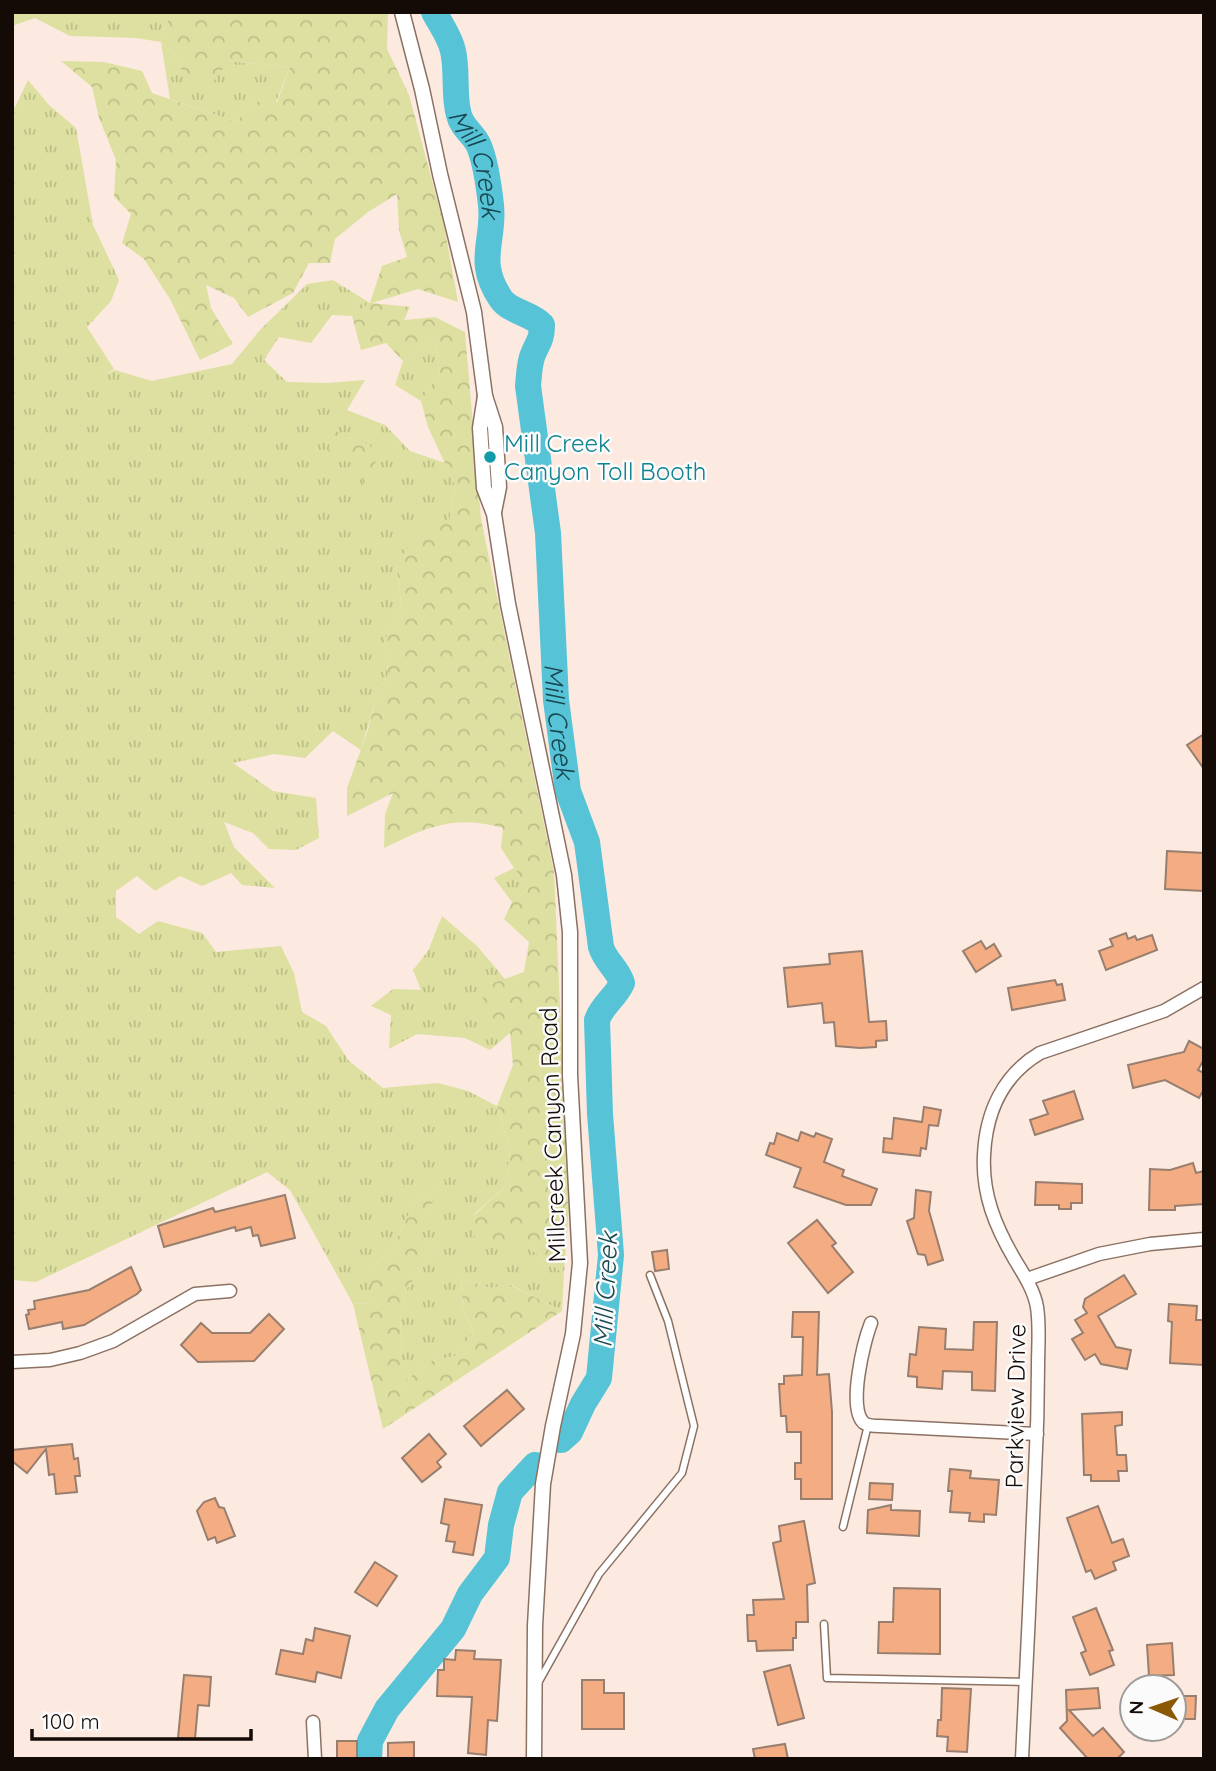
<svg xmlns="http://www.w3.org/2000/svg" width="1216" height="1771" font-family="Quicksand,sans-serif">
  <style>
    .grass { fill: url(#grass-tufts) }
    .forest { fill: url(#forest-crowns) }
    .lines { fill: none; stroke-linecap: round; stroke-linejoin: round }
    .river { stroke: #57c3d7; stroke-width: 26 }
    .building { fill: #f4ac82; stroke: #987e6e; stroke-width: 2 }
    .service-casing { stroke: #8b7162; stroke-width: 9 }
    .minor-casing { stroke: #8b7162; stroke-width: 15 }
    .tertiary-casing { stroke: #8b7162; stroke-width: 17 }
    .service { stroke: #fff; stroke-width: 6 }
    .minor { stroke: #fff; stroke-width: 12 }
    .tertiary { stroke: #fff; stroke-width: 14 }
    .culture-dot { fill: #0f9aa8; stroke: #fbfbfb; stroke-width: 2.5 }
    .labels { text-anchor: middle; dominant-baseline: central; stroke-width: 5; stroke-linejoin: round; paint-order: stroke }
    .culture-label { font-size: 24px; fill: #0d838f; stroke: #fbfbfb; text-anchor: start }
    .street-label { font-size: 24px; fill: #140a06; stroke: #fbfbfb }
    .water-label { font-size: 26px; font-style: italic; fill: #184851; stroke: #fbfbfb }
  </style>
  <defs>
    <pattern id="grass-tufts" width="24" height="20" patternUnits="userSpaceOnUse" patternTransform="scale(1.75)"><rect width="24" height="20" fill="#dde0a0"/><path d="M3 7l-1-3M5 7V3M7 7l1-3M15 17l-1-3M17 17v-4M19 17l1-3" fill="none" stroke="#bdbf88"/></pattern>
    <pattern id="forest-crowns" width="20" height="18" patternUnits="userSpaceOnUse" patternTransform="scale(1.75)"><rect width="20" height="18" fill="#dde0a0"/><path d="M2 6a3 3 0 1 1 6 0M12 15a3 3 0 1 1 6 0" fill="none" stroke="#bdbf88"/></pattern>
  </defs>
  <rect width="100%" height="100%" fill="#fceae0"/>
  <g class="grass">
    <path d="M12 12H173L164 28 161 42 179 60 227 61 290 67 276 102H254L236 122 170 99 161 42 136 38 70 36 35 18 12 26Z"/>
    <path d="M28 80 49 105 76 128 93 225 119 280 111 301 87 327 114 369 105 375 115 370 152 381 232 364 259 331 307 284 333 280 370 303 352 316 332 315 311 343 279 337 264 360 287 382 327 383 365 380 347 410 385 425 410 451 445 463 455 485 449 522 396 564 402 611 385 639 388 674 376 699 361 750 333 731 305 758 274 754 233 763 273 791 316 798 319 838 296 850 269 849 253 833 224 822 234 847 275 888 242 885 231 873 202 886 180 876 155 891 137 876 116 891V917L139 934 158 921 202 933 216 952 281 946 294 973 302 1012 326 1026 349 1061 383 1088 438 1083 468 1091 497 1106 510 1150 506 1186 473 1215 528 1247 564 1274 562 1311 510 1284 491 1288 461 1279 463 1310 474 1332 455 1356 431 1361 395 1389 402 1353 400 1319 406 1290 437 1247 417 1236 431 1204 444 1182 413 1205 392 1249 371 1269V1303L353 1304 290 1190 267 1172 36 1282 12 1280V113Z"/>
    <path d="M435 339 440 373 421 401 395 385 403 361Z"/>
    <path d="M514 868 528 889 512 902 494 878Z"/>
    <path d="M442 916 477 946 505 979 490 984 510 1033 490 1050 465 1038 417 1034 389 1049 391 1015 371 1006 393 989 421 990 413 970 428 951Z"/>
  </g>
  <g class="forest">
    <path d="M173 12H388L387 49 409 95 444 225 458 302 418 289 372 303 410 307 404 320 435 317 465 332 481 519 554 872 569 1207 564 1274 528 1247 473 1236V1216L506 1186 510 1150 497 1106 513 1065 510 1033 479 1006 490 984 524 972 529 942 504 919 512 902 528 889 501 848 503 828C455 814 427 827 384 848L385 814 393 793 347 816V788L367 733 376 699 388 674 385 639 402 611 396 564 420 531 449 522 455 485 428 427 421 401 440 373 435 339 403 361 386 343 361 350 352 316 370 303 382 266 407 257 399 230 397 194 368 212 335 239 330 263H309L293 293 248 317 234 298 206 285 211 308 233 344 200 360 170 299 144 259 122 243 131 214 114 197 116 160 99 118 92 87 61 61 104 62 142 71 152 93 236 122 254 102H277L290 67 228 61 213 82 185 84 179 60 161 42 164 28Z"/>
    <path d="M332 430 370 445 381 480 368 496 356 462 327 460Z"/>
    <path d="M446 1180 431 1204 418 1236 437 1247 406 1290 400 1319 402 1353 396 1388 431 1361 455 1356 474 1332 463 1310 461 1279 491 1288 509 1284 562 1311 383 1429 353 1304 371 1303V1269L392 1249 413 1205Z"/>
  </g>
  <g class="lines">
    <g class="river">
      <path id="s1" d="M434 12C441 25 450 37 453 51 458 72 453 95 459 115 462 128 474 134 479 146 486 163 489 187 491 205 495 241 475 261 501 299 510 312 531 313 542 325 542 341 537 343 532 357 529 367 529 376 528 386L548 533 556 700 568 791 587 842 601 947C605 961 618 969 622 983 616 997 602 1005 597 1020L600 1114 611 1255 599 1378 583 1404 570 1432 561 1440"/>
      <path d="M369 1759 370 1741 387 1709 453 1629 470 1594 497 1558 501 1525 510 1492 535 1465"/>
    </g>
  </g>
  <g class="building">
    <path d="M1204 734V769L1187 745Z"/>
    <path d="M1167 851 1204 853V891L1165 889Z"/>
    <path d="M1126 933 1128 939 1135 936 1137 940 1152 935 1157 950 1106 970 1099 951 1113 946 1110 939Z"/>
    <path d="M981 941 986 949 994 944 1001 956 976 972 963 951Z"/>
    <path d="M862 951 869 1022 886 1021 887 1040 876 1041V1047L860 1048 836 1046 834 1022 824 1023 822 1003 788 1007 784 968 830 964 829 954Z"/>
    <path d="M1055 980 1057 985 1062 984 1065 1000 1012 1010 1008 988Z"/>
    <path d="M1189 1041 1204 1049V1059L1198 1070 1204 1073V1089L1199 1098 1165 1080 1133 1088 1128 1065 1184 1052Z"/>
    <path d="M1074 1091 1083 1119 1035 1135 1030 1120 1048 1114 1043 1101Z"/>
    <path d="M924 1107 941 1110 938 1126 929 1125 926 1149 921 1148 920 1156 883 1152 884 1138 892 1139 894 1118 922 1122Z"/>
    <path d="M801 1132 814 1137 816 1133 832 1139 824 1162 844 1170 842 1176 877 1189 871 1205H846L794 1187 801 1168 766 1155 770 1143 774 1144 777 1133 798 1141Z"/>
    <path d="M1193 1163 1196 1173 1204 1171V1204L1175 1206V1210H1149L1150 1169 1170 1170Z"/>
    <path d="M1036 1182 1082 1184V1203H1071V1209H1059V1205H1035Z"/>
    <path d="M916 1190 931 1192 929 1211 943 1260 928 1265 925 1255 918 1254 907 1221 914 1218Z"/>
    <path d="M285 1195 295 1238 261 1246 258 1235 253 1236 251 1227 236 1231 235 1227 164 1247 158 1226 213 1208 215 1212Z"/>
    <path d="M817 1220 836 1243 832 1246 853 1272 828 1293 788 1243Z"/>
    <path d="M667 1250 669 1269 655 1271 652 1252Z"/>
    <path d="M131 1267 141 1290 137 1294 84 1325 63 1329 62 1322 29 1329 26 1315 29 1314 28 1310 35 1309 34 1301 89 1290Z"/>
    <path d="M1124 1275 1136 1294 1098 1316 1116 1347 1131 1350 1127 1369 1101 1364 1095 1354 1085 1360 1072 1339 1083 1333 1075 1320 1087 1313 1083 1307 1085 1299Z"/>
    <path d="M1169 1304 1197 1306 1196 1320H1204V1365L1170 1363 1172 1322 1168 1321Z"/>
    <path d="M793 1312H819L817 1375 829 1374 832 1412V1499H801V1479H795V1463H801V1432H787L786 1416H781L779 1384H784V1376L802 1375 803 1337H792Z"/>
    <path d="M269 1314 284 1329 254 1361 198 1362 181 1345 201 1323 212 1333H250Z"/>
    <path d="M974 1322H997L995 1391 972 1390V1372L943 1371 942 1389 917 1387V1377L908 1376 910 1354 916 1355 919 1327 946 1329 945 1349 973 1350Z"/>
    <path d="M507 1390 524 1409 481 1446 464 1426Z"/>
    <path d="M1122 1412V1425L1115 1426 1117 1455H1126L1127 1471H1118L1119 1481H1091V1475H1084L1082 1414Z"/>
    <path d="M429 1434 446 1454 437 1462 441 1467 422 1482 402 1458Z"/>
    <path d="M72 1444 74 1459 78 1458 80 1476H75L77 1492 56 1494 54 1474 49 1475 46 1449 27 1473 12 1461V1450Z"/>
    <path d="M950 1469 971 1471 970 1478 999 1480 996 1515 984 1514V1522L969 1521 970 1513 950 1512 952 1491H948Z"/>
    <path d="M870 1483 893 1484 892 1500 869 1499Z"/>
    <path d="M215 1498 219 1507 224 1508 235 1536 217 1543 215 1537 208 1540 197 1511 204 1502Z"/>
    <path d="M445 1499 482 1505 473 1555 453 1552 455 1542 446 1541 449 1525 441 1523Z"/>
    <path d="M891 1505V1510L920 1511 919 1536 867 1533 868 1510Z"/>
    <path d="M1098 1506 1112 1543 1123 1539 1129 1556 1113 1562 1116 1570 1095 1579 1091 1570 1086 1572 1067 1518Z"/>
    <path d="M804 1521 815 1583 807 1585 808 1622H796V1638H793V1650L757 1651 756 1641H748L747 1615H754L753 1600 784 1599 773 1543 781 1541 779 1526Z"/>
    <path d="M375 1562 397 1576 377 1606 355 1592Z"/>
    <path d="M894 1588 940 1589V1654L878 1653 879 1622H893Z"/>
    <path d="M1096 1608 1113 1650 1109 1651 1114 1665 1090 1675 1081 1653 1086 1651 1073 1617Z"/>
    <path d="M315 1628 350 1636 341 1678 317 1672 315 1682 276 1674 281 1650 303 1654 306 1639 313 1641Z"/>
    <path d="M1172 1643 1174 1675 1149 1676 1147 1645Z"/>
    <path d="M456 1650 475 1651 474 1659 501 1660 497 1721 488 1720 486 1755 468 1753 472 1697 437 1696 438 1670H444V1659L455 1660Z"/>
    <path d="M790 1665 804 1718 778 1725 764 1672Z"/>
    <path d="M184 1675 211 1677 209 1706 198 1705 195 1739 178 1738Z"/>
    <path d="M582 1680H604V1693H624V1729H582Z"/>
    <path d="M942 1688 971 1689 967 1752 947 1751 948 1737 937 1736 938 1720H941Z"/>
    <path d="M1098 1688 1100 1708 1069 1710 1093 1736 1103 1728 1124 1752 1117 1759H1088L1060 1728 1067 1721 1066 1690Z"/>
    <path d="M1178 1696H1196L1195 1719H1178Z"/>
    <rect x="337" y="1741" width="20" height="18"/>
    <path d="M414 1742V1759H388V1743Z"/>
    <path d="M785 1744 788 1759H755L753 1749Z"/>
  </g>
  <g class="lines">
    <g class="service-casing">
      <g id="service">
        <path d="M843 1527 868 1425"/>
        <path d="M824 1624 827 1678 1026 1682"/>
        <path d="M538 1683 599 1574 682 1473 694 1426 668 1321 650 1275"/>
      </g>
    </g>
    <g class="minor-casing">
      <g id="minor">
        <path d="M1027 1279 1099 1254 1150 1244 1204 1239"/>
        <path d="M871 1323C864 1341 847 1409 864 1423 868 1426 875 1426 880 1426L1037 1434"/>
        <path d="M12 1362 50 1360 80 1353 113 1341 195 1294 230 1291"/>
        <path d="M313 1722 315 1759"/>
        <path d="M1022 1759C1027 1663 1031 1568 1035 1472 1037 1437 1038 1401 1038 1366 1038 1347 1040 1327 1037 1307 1034 1290 1024 1275 1015 1260 995 1226 982 1194 984 1155 986 1112 1003 1075 1040 1053L1164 1011 1204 988"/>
      </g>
    </g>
    <g class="tertiary-casing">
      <g id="tertiary">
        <path d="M402 12 422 89 440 174 474 312 485 396 495 427 499 487 494 512"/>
        <path d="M485 396 480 428 484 488 494 514 508 604 564 875 570 932V1075L580 1263 573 1334 553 1426 543 1484 535 1626 534 1759"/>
      </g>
    </g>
    <use href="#service" class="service"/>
    <use href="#minor" class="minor"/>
    <use href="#tertiary" class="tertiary"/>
  </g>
  <circle class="culture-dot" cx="490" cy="457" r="7"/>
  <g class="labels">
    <g class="culture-label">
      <text x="504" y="443">Mill Creek<tspan x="504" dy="28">Canyon Toll Booth</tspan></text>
    </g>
    <g class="street-label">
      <text transform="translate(552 1135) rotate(-92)">Millcreek Canyon Road</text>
      <text transform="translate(1015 1406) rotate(-89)">Parkview Drive</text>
    </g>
    <g class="water-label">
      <text stroke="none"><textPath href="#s1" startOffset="161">Mill Creek</textPath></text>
      <text stroke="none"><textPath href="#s1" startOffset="752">Mill Creek</textPath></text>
      <text transform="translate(605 1290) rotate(-87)">Mill Creek</text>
    </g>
  </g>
  <rect width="1216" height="1771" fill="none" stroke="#140a06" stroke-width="28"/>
  <g transform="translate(1153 1708) rotate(272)"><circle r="33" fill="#fbfbfb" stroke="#9f9b99" stroke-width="2"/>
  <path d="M0-5L12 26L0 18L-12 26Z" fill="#8b5804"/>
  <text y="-10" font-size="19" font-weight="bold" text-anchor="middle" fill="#140a06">N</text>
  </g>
  <path d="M32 1729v10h219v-10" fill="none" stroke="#140a06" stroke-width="3.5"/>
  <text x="42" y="1729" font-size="21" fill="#140a06" stroke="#fbfbfb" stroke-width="5" paint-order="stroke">100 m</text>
</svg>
